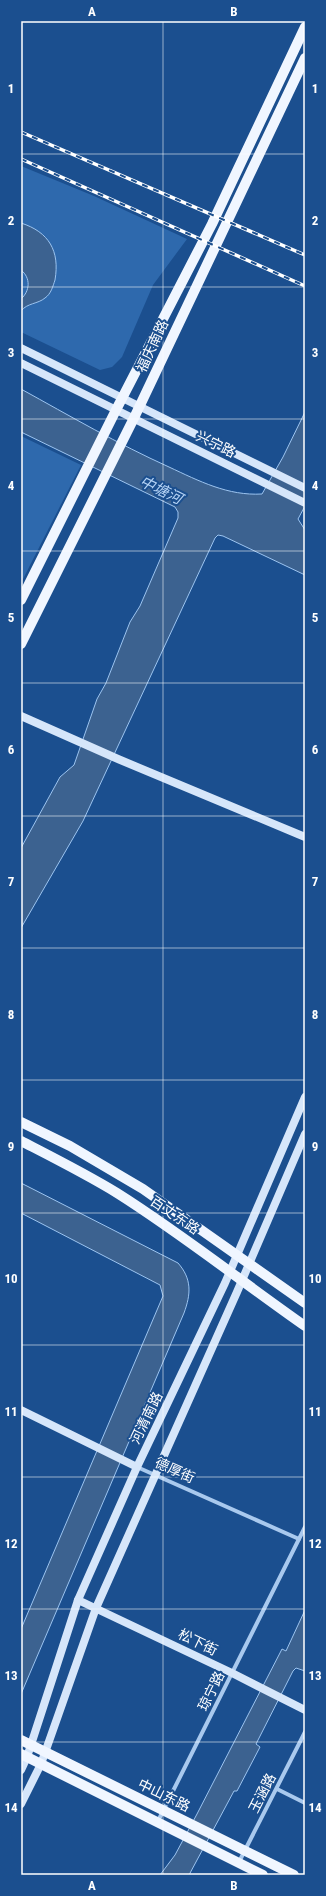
<svg xmlns="http://www.w3.org/2000/svg" width="326" height="1896" font-family="'Roboto Condensed','Noto Sans SC',sans-serif">
  <style>
    .green { fill: #2e69ad }
    .water { fill: #3c6290; stroke: #9cc4f0 }
    .lines { fill: none; stroke-linecap: round; stroke-linejoin: round }
    .street { stroke: #a9c9ee; stroke-width: 4 }
    .secondary { stroke: #d6e6fa; stroke-width: 8 }
    .primary { stroke: #f0f6ff; stroke-width: 10 }
    .rail-casing { stroke: #fff; stroke-width: 3.5 }
    .rail { stroke: #1b4f8f; stroke-width: 2; stroke-dasharray: 6; stroke-linecap: butt }
    .grid { fill: none; stroke: #fff; stroke-width: 1; stroke-opacity: 0.55 }
    .labels { text-anchor: middle; dominant-baseline: central; stroke-width: 4; stroke-linejoin: round; paint-order: stroke }
    .street-label { font-size: 14px; fill: #fff; stroke: #1b4f8f }
    .water-label { font-size: 15px; font-style: italic; fill: #b5d3f5; stroke: #1b4f8f }
    .neatline { fill: none; stroke: #fff; stroke-width: 1.5 }
    .grid-label { font-size: 13px; text-anchor: middle; font-weight: bold; fill: #fff }
  </style>
  <rect width="100%" height="100%" fill="#1b4f8f"/>
  <g class="green">
    <path d="M21 166 94 196 187 239 153 285 122 357 112 367 100 370 21 332Z"/>
    <path d="M21 436 81 465 21 583Z"/>
  </g>
  <g class="water">
    <path d="M21 223C49 232 60 251 55 280 53 286 51 294 45 298 38 304 27 303 21 311V299C30 291 31 278 21 270Z"/>
    <path d="M21 389C70 416 118 444 169 467 199 481 228 496 262 494L283 457 305 412V506L298 519 305 530V575L223 536 218 535 215 538 83 821 21 928V848L60 777 74 765 97 699 106 683 130 622 140 606 178 518V512L175 507 21 432Z"/>
    <path d="M21 1183 178 1263C192 1279 191 1294 184 1313L21 1694V1629L163 1296 160 1285 21 1213Z"/>
    <path d="M305 1610V1671L296 1668 293 1671 256 1744 260 1747 237 1791H234L189 1875H160L175 1855 197 1814 282 1649 286 1651Z"/>
  </g>
  <g class="lines">
    <g class="street">
      <path d="M137 1467 299 1539"/>
      <path d="M277 1789 305 1803"/>
      <path d="M158 1821 305 1527"/>
      <path d="M239 1862 305 1732"/>
    </g>
    <g class="secondary">
      <path d="M21 348 305 488"/>
      <path d="M21 363 305 503"/>
      <path d="M21 716 118 759 305 837"/>
      <path d="M21 1410 137 1467"/>
      <path d="M78 1600 232 1673 305 1710"/>
      <path d="M21 1770 27 1757 78 1600 137 1467 225 1283 305 1097"/>
      <path d="M21 1804 41 1764 96 1608 237 1292 305 1134"/>
    </g>
    <g class="primary">
      <path d="M21 600 116 410 212 224 305 27"/>
      <path d="M21 644 134 418 305 58"/>
      <path d="M21 1122 70 1146 143 1189 305 1303"/>
      <path d="M21 1141C54 1158 86 1174 117 1193 182 1234 242 1282 305 1326"/>
      <path d="M21 1740 294 1875"/>
      <path d="M21 1754 263 1875"/>
    </g>
    <g class="rail-casing">
      <g id="rail">
        <path d="M21 132 305 255"/>
        <path d="M21 159 305 286"/>
      </g>
    </g>
    <use href="#rail" class="rail"/>
  </g>
  <path class="grid" d="M163 21V1875M21 154H305M21 287H305M21 419H305M21 551H305M21 683H305M21 816H305M21 948H305M21 1080H305M21 1213H305M21 1345H305M21 1477H305M21 1609H305M21 1742H305"/>
  <g class="labels">
    <g class="street-label">
      <text transform="translate(152 346) rotate(-65)">福庆南路</text>
      <text transform="translate(216 444) rotate(26)">兴宁路</text>
      <text transform="translate(175 1215) rotate(34)">百丈东路</text>
      <text transform="translate(146 1418) rotate(-64)">河清南路</text>
      <text transform="translate(175 1470) rotate(24)">德厚街</text>
      <text transform="translate(198 1642) rotate(26)">松下街</text>
      <text transform="translate(211 1691) rotate(-64)">琼宁路</text>
      <text transform="translate(262 1793) rotate(-63)">玉涵路</text>
      <text transform="translate(164 1795) rotate(26)">中山东路</text>
    </g>
    <g class="water-label">
      <text transform="translate(161 490) rotate(26)">中塘河</text>
    </g>
  </g>
  <rect width="326" height="1896" fill="none" stroke="#1b4f8f" stroke-width="44"/>
  <rect x="22" y="22" width="282" height="1852" class="neatline"/>
  <g class="grid-label">
    <text x="92" y="16">A</text>
    <text x="234" y="16">B</text>
    <text x="11" y="93">1</text>
    <text x="315" y="93">1</text>
    <text x="11" y="225">2</text>
    <text x="315" y="225">2</text>
    <text x="11" y="357">3</text>
    <text x="315" y="357">3</text>
    <text x="11" y="490">4</text>
    <text x="315" y="490">4</text>
    <text x="11" y="622">5</text>
    <text x="315" y="622">5</text>
    <text x="11" y="754">6</text>
    <text x="315" y="754">6</text>
    <text x="11" y="886">7</text>
    <text x="315" y="886">7</text>
    <text x="11" y="1019">8</text>
    <text x="315" y="1019">8</text>
    <text x="11" y="1151">9</text>
    <text x="315" y="1151">9</text>
    <text x="11" y="1283">10</text>
    <text x="315" y="1283">10</text>
    <text x="11" y="1416">11</text>
    <text x="315" y="1416">11</text>
    <text x="11" y="1548">12</text>
    <text x="315" y="1548">12</text>
    <text x="11" y="1680">13</text>
    <text x="315" y="1680">13</text>
    <text x="11" y="1812">14</text>
    <text x="315" y="1812">14</text>
    <text x="92" y="1890">A</text>
    <text x="234" y="1890">B</text>
  </g>
</svg>
